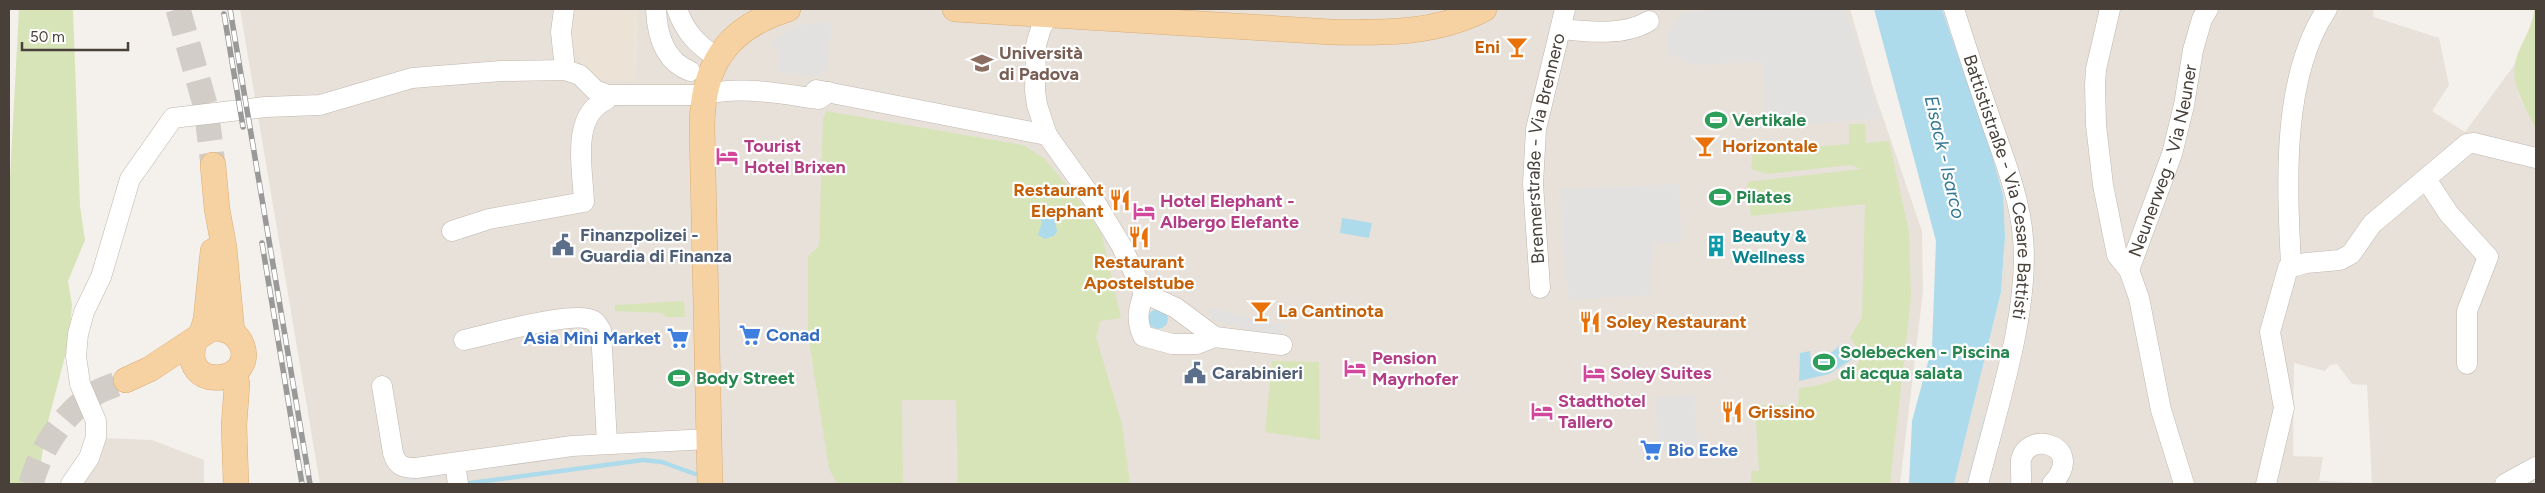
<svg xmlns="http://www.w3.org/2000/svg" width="2545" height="493" font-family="Figtree,sans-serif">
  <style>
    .residential { fill: #e8e1da; fill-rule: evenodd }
    .education { fill: #ece3d6 }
    .green { fill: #d7e4b8 }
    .parking { fill: #e3e1df }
    .water { fill: #addbeb }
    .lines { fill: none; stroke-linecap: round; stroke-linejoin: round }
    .stream { stroke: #addbeb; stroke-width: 4.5 }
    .major-tunnel { stroke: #d2cdc7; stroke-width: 25; stroke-dasharray: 25 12; stroke-linecap: butt }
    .minor-casing { stroke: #bfb6ae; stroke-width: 21 }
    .major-casing { stroke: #daac73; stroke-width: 26 }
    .minor { stroke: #fff; stroke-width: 20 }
    .major { stroke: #f6d2a2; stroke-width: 25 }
    .rail-casing { stroke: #999; stroke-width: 5.5 }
    .rail { stroke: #fff; stroke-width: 4; stroke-dasharray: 11; stroke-linecap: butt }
    .labels { text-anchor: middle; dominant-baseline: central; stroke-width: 4.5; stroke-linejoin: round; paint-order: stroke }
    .food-label { font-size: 18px; font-weight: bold; fill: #c56008; stroke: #fff; text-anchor: start }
    .education-label { font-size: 18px; font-weight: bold; fill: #785e54; stroke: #fff; text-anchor: start }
    .leisure-label { font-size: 18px; font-weight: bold; fill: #27864d; stroke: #fff; text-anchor: start }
    .hotel-label { font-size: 18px; font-weight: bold; fill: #b23c85; stroke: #fff; text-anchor: start }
    .street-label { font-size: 18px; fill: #484039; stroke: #fff }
    .service-label { font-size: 18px; font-weight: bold; fill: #4e5e75; stroke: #fff; text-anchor: start }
    .culture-label { font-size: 18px; font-weight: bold; fill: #0d838f; stroke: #fff; text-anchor: start }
    .shop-label { font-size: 18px; font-weight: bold; fill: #366cbe; stroke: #fff; text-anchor: start }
    .water-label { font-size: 19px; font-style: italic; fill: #357a94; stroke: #fff }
  </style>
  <rect width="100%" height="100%" fill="#f4f0eb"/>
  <g class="residential">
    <path d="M240 9H573L636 81 637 9H1850L1874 91 1922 231 1923 291 1900 484H320Z"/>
    <path d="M1942 9H2373L2374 17 2439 38 2449 85 2432 111 2465 132 2515 64 2519 96 2536 129V484H1954L2001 292 2005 236 1965 72ZM2294 363 2325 371 2330 365 2337 364 2352 384 2367 385 2372 483 2319 481 2323 457 2293 456Z"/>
    <path d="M102 438 152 440 204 460V484H65Z"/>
  </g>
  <path class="education" d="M573 9H637L636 81 597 79 584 66 571 45Z"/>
  <g class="green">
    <path d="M19 9H73L80 206 85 240 68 281 72 305 69 341 45 433 38 484H9V197Z"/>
    <path d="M2534 9H2536V129C2527 111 2511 85 2515 64 2519 44 2532 32 2534 9Z"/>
    <path d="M826 111 1023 145 1045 159 1083 205 1102 235 1121 318 1100 321 1096 337 1122 424 1130 484H958L956 400H902L903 484H837L829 469 808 334V256L819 246 823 119Z"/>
    <path d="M1849 124H1865L1866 143 1889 141 1909 232 1911 298 1890 484 1751 483V471H1759L1755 405H1798L1799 388C1815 387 1851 379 1859 362 1860 359 1860 353 1860 350L1850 338 1862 317 1865 204 1751 216 1747 182 1861 169 1851 165 1767 174 1751 169 1753 152 1849 144Z"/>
    <path d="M684 301 685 317H666L662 313 615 311V305Z"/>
    <path d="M1272 361 1319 362 1320 440 1265 432Z"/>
  </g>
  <g class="parking">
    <path d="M1703 9H1845L1881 118 1767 128 1763 62 1689 65 1668 53 1666 39 1669 29 1684 12 1702 11Z"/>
    <path d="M819 22 832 23 827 69 815 77 777 71 780 52 770 44 788 30 803 25Z"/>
    <path d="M1679 184 1682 243 1653 242 1651 295 1571 300 1564 276 1560 189Z"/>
    <path d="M1206 307 1287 326 1279 337 1211 320Z"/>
    <path d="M1694 395 1698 451 1658 452 1655 398Z"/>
    <path d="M1996 411 1978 484H1965L1981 416Z"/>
    <path d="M572 446 574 456 404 484 403 475Z"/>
  </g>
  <g class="water">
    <path d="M1874 9H1942L1992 155 2003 195 2005 236 2001 292 1954 484H1909L1912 421 1932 347 1936 241Z"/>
    <path d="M1049 206 1054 212 1057 232 1054 236 1045 239 1038 235 1042 222 1035 213 1040 207Z"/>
    <path d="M1342 218 1372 223 1369 238 1340 233Z"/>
    <circle cx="1158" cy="319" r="10"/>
    <path d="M1842 344 1854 358 1829 374 1799 381 1800 353 1810 351 1811 361 1832 352Z"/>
  </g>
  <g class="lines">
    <path class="stream" d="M463 484 643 460 662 462 695 474"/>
    <g class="major-tunnel">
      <path d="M178 9 206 108 213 165"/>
      <path d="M31 484C40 449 63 414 94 394 104 388 116 385 126 380"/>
    </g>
    <g class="minor-casing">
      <g id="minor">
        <path d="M564 9 561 32 565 70"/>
        <path d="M656 9C657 34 664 61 690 71"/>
        <path d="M677 9C685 32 697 45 718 58"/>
        <path d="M1053 9 1041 28 1036 45 1035 91 1037 105 1047 135 1095 202 1121 245 1144 293 1176 308 1215 337"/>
        <path id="s1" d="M1954 9C1966 47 1979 86 1992 124 2005 161 2020 199 2023 238 2030 311 1996 412 1978 484"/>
        <path d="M2110 9 2096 69 2095 85 2096 125 2103 185 2117 255 2129 270 2139 298 2161 410 2184 484"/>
        <path d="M1562 29C1589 32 1625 36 1649 21"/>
        <path d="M816 90 1047 135"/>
        <path d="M2426 179 2449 214 2488 257 2467 311V364"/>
        <path d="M452 231 489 219 584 202C583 171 570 116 606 100L608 95"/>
        <path d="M2291 265C2287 185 2281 78 2327 9"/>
        <path id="s2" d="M2129 270 2172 154 2184 105 2193 50 2202 19 2208 9"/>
        <path id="s3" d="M1540 288 1533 184 1536 129 1565 9"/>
        <path d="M1144 293C1138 310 1136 320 1143 336L1172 344H1197L1215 337 1282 345"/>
        <path d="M464 340C487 335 577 309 594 321 597 323 599 328 601 330L607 443"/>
        <path d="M382 386 393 453C397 466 403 468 416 468L572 446 709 439"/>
        <path d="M455 463 458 484"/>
        <path d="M71 484 89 458 96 437V421L80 384 76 356 78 334 84 312 101 277 130 179 173 118 265 107 320 105 412 78 501 71 565 70 580 75 595 90 608 95H703C741 85 781 94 819 99L829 92"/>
        <path d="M2021 484C2022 476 2020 468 2021 460 2028 428 2087 447 2052 484"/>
        <path d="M2266 484 2284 408 2270 332 2288 268 2306 263 2340 260 2351 254 2372 224 2467 144 2474 143 2536 158"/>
        <path d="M2505 484 2536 467"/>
      </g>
    </g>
    <g class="major-casing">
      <g id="major">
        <path d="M955 9 1331 32C1384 33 1436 34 1484 9"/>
        <path d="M213 165 217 209 224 247 232 332"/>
        <path d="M202 333 206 319 213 251"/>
        <path d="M234 373 237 384 234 425 236 484"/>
        <path d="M126 380 150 369 212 328C224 328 235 331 241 343 260 385 176 394 195 340"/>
        <path d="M710 484 702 128C702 65 727 28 788 9"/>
      </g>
    </g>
    <use href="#minor" class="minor"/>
    <use href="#major" class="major"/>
    <g class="rail-casing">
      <g id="rail">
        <path d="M230 9 310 484"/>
        <path d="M224 14 243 127"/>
        <path d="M262 243 302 484"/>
      </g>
    </g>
    <use href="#rail" class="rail"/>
  </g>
  <defs>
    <g id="bar-bare" transform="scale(1.725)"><path d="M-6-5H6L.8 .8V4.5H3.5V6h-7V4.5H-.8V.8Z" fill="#e8710a" stroke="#fff" stroke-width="2.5" paint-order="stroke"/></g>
    <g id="university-bare" transform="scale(1.725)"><path d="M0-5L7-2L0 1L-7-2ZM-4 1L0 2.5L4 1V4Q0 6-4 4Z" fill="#8d6e63" stroke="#fff" stroke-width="2.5" paint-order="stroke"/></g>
    <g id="stadium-bare" transform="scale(1.725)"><path d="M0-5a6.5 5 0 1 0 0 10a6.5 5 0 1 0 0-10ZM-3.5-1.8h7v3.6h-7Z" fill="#2e9e5b" stroke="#fff" stroke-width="2.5" paint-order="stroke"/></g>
    <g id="hotel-bare" transform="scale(1.725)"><path d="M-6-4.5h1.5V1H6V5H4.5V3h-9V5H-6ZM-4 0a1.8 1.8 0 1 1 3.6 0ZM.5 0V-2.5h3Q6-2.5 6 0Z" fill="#d1479c" stroke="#fff" stroke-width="2.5" paint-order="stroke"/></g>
    <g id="restaurant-bare" transform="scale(1.725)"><path d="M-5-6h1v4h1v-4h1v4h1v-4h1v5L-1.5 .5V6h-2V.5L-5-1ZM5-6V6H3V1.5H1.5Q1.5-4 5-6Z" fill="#e8710a" stroke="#fff" stroke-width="2.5" paint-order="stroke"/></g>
    <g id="civic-bare" transform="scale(1.725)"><path d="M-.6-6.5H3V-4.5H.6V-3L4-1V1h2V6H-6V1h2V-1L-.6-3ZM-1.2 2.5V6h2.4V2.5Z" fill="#5c6f8a" stroke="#fff" stroke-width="2.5" paint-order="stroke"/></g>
    <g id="building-bare" transform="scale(1.725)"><path d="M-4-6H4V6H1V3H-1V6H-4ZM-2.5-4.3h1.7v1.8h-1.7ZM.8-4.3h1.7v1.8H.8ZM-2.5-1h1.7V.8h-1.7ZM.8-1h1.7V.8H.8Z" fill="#0f9aa8" stroke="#fff" stroke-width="2.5" paint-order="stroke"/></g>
    <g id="supermarket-bare" transform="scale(1.725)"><path d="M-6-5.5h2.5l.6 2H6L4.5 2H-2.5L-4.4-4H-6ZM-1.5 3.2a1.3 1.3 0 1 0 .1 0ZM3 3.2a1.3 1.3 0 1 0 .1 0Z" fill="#3f7fe0" stroke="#fff" stroke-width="2.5" paint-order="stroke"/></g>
  </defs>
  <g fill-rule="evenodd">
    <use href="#bar-bare" x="1517" y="47"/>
    <use href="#university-bare" x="982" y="63"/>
    <use href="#stadium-bare" x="1716" y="120"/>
    <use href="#bar-bare" x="1705" y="146"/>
    <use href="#hotel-bare" x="727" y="156"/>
    <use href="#stadium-bare" x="1720" y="197"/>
    <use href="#restaurant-bare" x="1120" y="200"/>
    <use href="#hotel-bare" x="1144" y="211"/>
    <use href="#restaurant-bare" x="1139" y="237"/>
    <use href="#civic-bare" x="563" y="245"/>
    <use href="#building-bare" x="1716" y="246"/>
    <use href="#bar-bare" x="1261" y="311"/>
    <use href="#restaurant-bare" x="1590" y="322"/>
    <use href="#supermarket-bare" x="750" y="335"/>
    <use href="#supermarket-bare" x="678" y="338"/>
    <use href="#stadium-bare" x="1824" y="362"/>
    <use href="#hotel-bare" x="1355" y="368"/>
    <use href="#civic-bare" x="1195" y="373"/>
    <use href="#hotel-bare" x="1594" y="373"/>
    <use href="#stadium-bare" x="679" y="378"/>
    <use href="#hotel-bare" x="1542" y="411"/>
    <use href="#restaurant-bare" x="1732" y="412"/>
    <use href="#supermarket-bare" x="1651" y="450"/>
  </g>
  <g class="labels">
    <g class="food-label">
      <text x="1500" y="47" text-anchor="end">Eni</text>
      <text x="1722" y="146">Horizontale</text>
      <text x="1104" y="190" text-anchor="end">Restaurant<tspan x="1104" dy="21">Elephant</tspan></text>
      <text x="1139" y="262" text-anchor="middle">Restaurant<tspan x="1139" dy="21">Apostelstube</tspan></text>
      <text x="1278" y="311">La Cantinota</text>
      <text x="1606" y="322">Soley Restaurant</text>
      <text x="1748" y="412">Grissino</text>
    </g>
    <g class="education-label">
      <text x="999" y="53">Università<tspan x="999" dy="21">di Padova</tspan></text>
    </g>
    <g class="leisure-label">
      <text x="1732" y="120">Vertikale</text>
      <text x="1736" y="197">Pilates</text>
      <text x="1840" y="352">Solebecken - Piscina<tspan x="1840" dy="21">di acqua salata</tspan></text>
      <text x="696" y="378">Body Street</text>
    </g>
    <g class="hotel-label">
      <text x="744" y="146">Tourist<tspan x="744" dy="21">Hotel Brixen</tspan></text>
      <text x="1160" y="201">Hotel Elephant -<tspan x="1160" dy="21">Albergo Elefante</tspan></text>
      <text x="1372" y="358">Pension<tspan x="1372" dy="21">Mayrhofer</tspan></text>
      <text x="1610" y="373">Soley Suites</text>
      <text x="1558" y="401">Stadthotel<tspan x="1558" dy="21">Tallero</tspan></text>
    </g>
    <g class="street-label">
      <text stroke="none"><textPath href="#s3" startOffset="141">Brennerstraße - Via Brennero</textPath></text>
      <text stroke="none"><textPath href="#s2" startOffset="115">Neunerweg - Via Neuner</textPath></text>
      <text stroke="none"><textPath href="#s1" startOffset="185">Battististraße - Via Cesare Battisti</textPath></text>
    </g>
    <g class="service-label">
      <text x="580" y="235">Finanzpolizei -<tspan x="580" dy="21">Guardia di Finanza</tspan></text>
      <text x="1212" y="373">Carabinieri</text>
    </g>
    <g class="culture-label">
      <text x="1732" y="236">Beauty &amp;<tspan x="1732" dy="21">Wellness</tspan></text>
    </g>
    <g class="shop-label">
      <text x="766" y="335">Conad</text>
      <text x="661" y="338" text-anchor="end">Asia Mini Market</text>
      <text x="1668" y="450">Bio Ecke</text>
    </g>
    <g class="water-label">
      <text transform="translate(1945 157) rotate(77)">Eisack - Isarco</text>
    </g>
  </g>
  <rect width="2545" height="493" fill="none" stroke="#484039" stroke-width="20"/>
  <path d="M22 42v8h106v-8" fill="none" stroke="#484039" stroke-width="2.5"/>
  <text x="30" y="42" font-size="15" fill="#484039" stroke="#ffffff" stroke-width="4" paint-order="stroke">50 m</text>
</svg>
